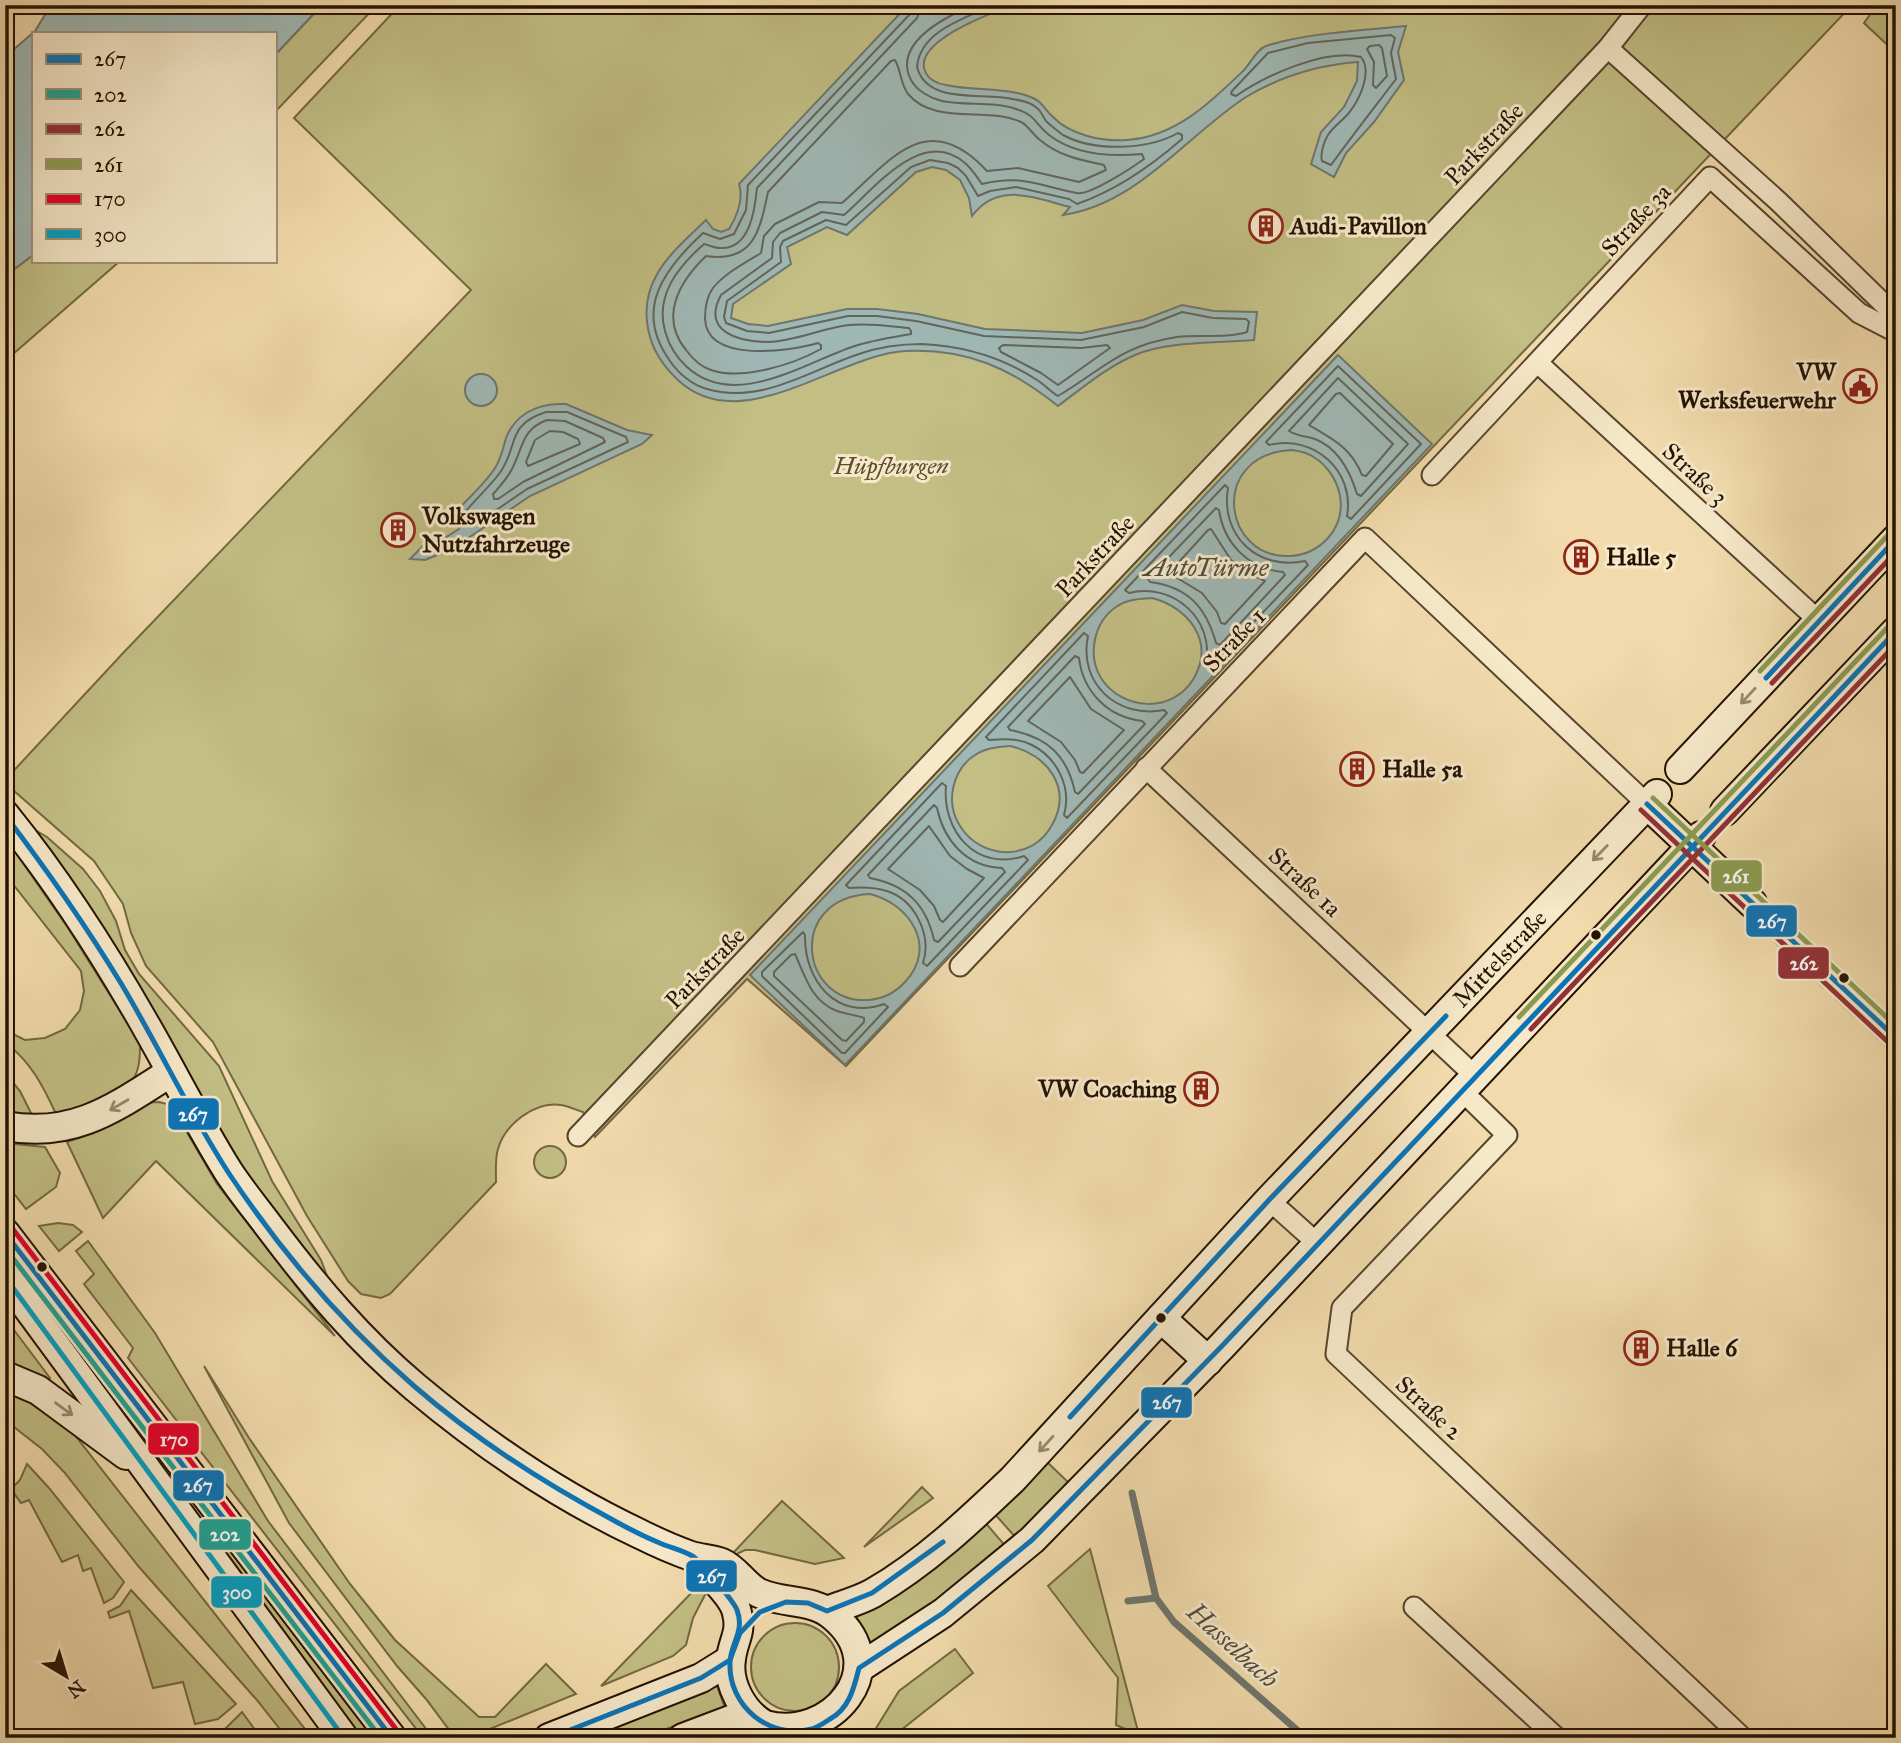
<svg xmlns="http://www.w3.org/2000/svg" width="1901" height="1743" font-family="'IM FELL Great Primer',serif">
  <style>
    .green { fill: #c2be84; stroke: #736842; stroke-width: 2 }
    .water { fill: #9fb8b5; stroke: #6e766d; stroke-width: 2; fill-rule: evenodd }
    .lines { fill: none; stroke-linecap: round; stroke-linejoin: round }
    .shore { stroke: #62655b; stroke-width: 2 }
    .stream { stroke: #6e766d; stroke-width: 7 }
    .secondary-tunnel { stroke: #d2bd92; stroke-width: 28; stroke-dasharray: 28 14; stroke-linecap: butt }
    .street-casing { stroke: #57442c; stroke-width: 23 }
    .secondary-casing { stroke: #241201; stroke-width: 32 }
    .street { stroke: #f6e8c9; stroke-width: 19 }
    .secondary { stroke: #f6e8c9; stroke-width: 28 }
    .bus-1-casing { stroke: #f6e8c9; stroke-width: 10 }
    .bus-2-casing { stroke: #f6e8c9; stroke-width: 10 }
    .bus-3-casing { stroke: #f6e8c9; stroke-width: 10 }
    .bus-4-casing { stroke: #f6e8c9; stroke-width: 10 }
    .bus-5-casing { stroke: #f6e8c9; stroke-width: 10 }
    .bus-6-casing { stroke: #f6e8c9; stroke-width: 10 }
    .bus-1 { stroke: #0b74b7; stroke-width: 5 }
    .bus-2 { stroke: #20a394; stroke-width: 5 }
    .bus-3 { stroke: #923037; stroke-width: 5 }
    .bus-4 { stroke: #8a9b51; stroke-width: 5 }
    .bus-5 { stroke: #e4002b; stroke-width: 5 }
    .bus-6 { stroke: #02a1c4; stroke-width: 5 }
    .oneway { stroke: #98886f }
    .bus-dot { fill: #241201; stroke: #f6e8c9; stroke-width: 2.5 }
    .labels { text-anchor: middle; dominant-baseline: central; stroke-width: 6; stroke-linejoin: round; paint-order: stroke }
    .street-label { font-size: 24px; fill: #241201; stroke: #f6e8c9 }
    .poi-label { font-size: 24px; font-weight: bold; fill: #241201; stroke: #f6e8c9; text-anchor: start }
    .park-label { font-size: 24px; font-style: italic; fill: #5b4e2f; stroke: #f6e8c9 }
    .water-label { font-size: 26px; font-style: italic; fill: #4f4c40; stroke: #f6e8c9 }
    .line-badge { stroke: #f6e8c9; stroke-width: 2.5 }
    .badge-label { font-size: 19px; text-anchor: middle; font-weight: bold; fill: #fff }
  </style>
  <rect width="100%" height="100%" fill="#f1dbac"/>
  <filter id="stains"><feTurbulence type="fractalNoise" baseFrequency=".00286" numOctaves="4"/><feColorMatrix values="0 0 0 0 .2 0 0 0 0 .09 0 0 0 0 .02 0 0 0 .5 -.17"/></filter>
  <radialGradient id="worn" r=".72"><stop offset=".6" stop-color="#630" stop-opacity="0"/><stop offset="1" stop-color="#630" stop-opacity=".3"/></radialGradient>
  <g class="green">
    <path d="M322 5H377L275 112V55Z"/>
    <path d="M400 5H1852L846 1066 747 979 595 1137 583 1112C576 1110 568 1106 561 1105 535 1101 505 1124 498 1149 495 1158 496 1171 496 1182L390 1294 381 1298 361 1294 348 1281 307 1216 213 1042 146 966 131 933 123 904 94 861 5 783V780L125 651 471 290 294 118Z"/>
    <path d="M1877 5H1896V53L1864 23Z"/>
    <path d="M33 255V261H120L5 361V276Z"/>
    <path d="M28 826 47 837 83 869 100 891 116 921 125 950 139 974 219 1066 272 1181 321 1260 330 1284 280 1224 241 1165 132 976Z"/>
    <path d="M9 843 68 928 140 1043C140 1054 140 1066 135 1076 122 1099 80 1109 56 1114 43 1086 31 1062 5 1042V1030L25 1040 45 1038 65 1029 80 1010 84 991 81 971 5 874V845Z"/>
    <path d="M5 1073 20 1091 33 1117 5 1112Z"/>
    <path d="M159 1102 171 1105 217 1184 335 1336 156 1161 103 1218 67 1142 97 1131 143 1103Z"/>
    <path d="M5 1143 45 1147 60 1173 56 1187 26 1209 8 1186 5 1188Z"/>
    <circle cx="550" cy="1162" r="16"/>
    <path d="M58 1223 73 1225 82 1232 59 1251 39 1226Z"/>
    <path d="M88 1241 155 1333 268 1521 433 1738 421 1735 128 1358 133 1348 84 1284 94 1274 76 1251Z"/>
    <path d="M5 1318 50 1378 46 1381 5 1361Z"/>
    <path d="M204 1366 249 1438 350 1584 395 1640 479 1717H495L546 1664 576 1694 470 1737 453 1735 426 1699 397 1666 289 1523Z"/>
    <path d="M5 1387 70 1429 312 1738H287L256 1699 139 1567 64 1472 42 1449 5 1420Z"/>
    <path d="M113 1397 373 1738H361L110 1399Z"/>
    <path d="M1044 1459 1070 1484 1017 1539 993 1512Z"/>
    <path d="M27 1464 49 1488 124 1582 113 1598 104 1603 91 1568 83 1571 78 1555 62 1562 29 1500 21 1503 11 1489 20 1480Z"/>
    <path d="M922 1487 933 1498 864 1547Z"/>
    <path d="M782 1501 844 1558 815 1564 755 1550H745L735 1555 732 1554Z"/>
    <path d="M984 1521 1007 1548 955 1590 871 1644 855 1614Z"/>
    <path d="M1090 1549 1139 1735 1116 1725 1118 1678 1048 1586Z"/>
    <path d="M700 1584 708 1589 693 1618 686 1645 673 1656 601 1686Z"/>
    <path d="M131 1590 236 1704 218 1719 195 1724 183 1682 153 1688 129 1611 110 1618 108 1612 120 1606Z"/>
    <circle cx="795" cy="1667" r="44"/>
    <path d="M955 1649 973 1673 891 1738H870L899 1691Z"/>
    <path d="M717 1686 725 1708 641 1738H579Z"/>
    <path d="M242 1712 261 1738H198L197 1734 223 1731Z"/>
  </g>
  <g class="water">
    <path d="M51 5H322L275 55V33H33V255L5 276V57L35 31Z"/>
    <path d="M908 5H1012C992 13 913 41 925 71 928 79 937 84 946 85 972 91 999 87 1025 95 1045 102 1039 104 1053 117 1070 135 1103 142 1127 140 1175 137 1210 103 1243 71 1250 64 1256 51 1264 47 1269 44 1278 43 1284 41 1324 32 1365 30 1406 26L1398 52 1404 80 1374 122 1346 153 1334 177 1311 164 1321 132 1344 107 1357 81 1358 62C1317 65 1281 76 1246 97 1186 136 1138 204 1063 215L1070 207C1034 198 998 181 972 216L969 198 960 180 946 170 932 167 916 172 847 235 827 227 787 247 791 264 733 304 731 318 748 324 768 326 847 309H877L918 314 985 329 1082 333 1143 320 1182 305 1214 311 1257 312 1254 340C1219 343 1166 341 1135 355 1107 367 1082 388 1058 406 1012 369 967 348 906 351 838 354 743 439 679 381 665 368 655 355 650 337 635 283 670 254 706 220L713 229 721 232 729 229C737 216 744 200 739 184Z"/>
    <path d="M1338 355 1432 444 845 1065 750 975ZM1292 450C1299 451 1306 452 1312 456 1341 473 1351 512 1328 538 1318 549 1305 555 1291 556 1222 560 1208 454 1292 450ZM1152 598C1188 607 1215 641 1194 678 1173 714 1122 711 1101 678 1087 655 1094 622 1116 607 1127 599 1139 599 1152 598ZM1010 746C1047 754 1073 788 1052 825 1032 862 981 860 960 826 945 803 952 770 975 755 985 748 998 747 1010 746ZM870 894C910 904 938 947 905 982 895 993 883 999 868 1000 800 1004 786 898 870 894Z"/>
    <circle cx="481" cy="390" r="16"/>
    <path d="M558 404H566L627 430 652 435 642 444 530 496 452 549 425 560 410 559 429 540 443 539 459 529 461 519 454 514C467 499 484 485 495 468 501 459 503 448 506 438 515 415 535 405 558 404Z"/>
  </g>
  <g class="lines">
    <g class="shore">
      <path d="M913 5 911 13 748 185 746 210 734 234 720 239 703 233C664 269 633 310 670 361 678 373 692 385 707 389 761 405 810 370 859 354 879 347 901 344 922 344 964 346 1002 357 1037 380 1045 385 1051 392 1058 396 1103 369 1122 345 1177 337 1200 334 1225 339 1247 332L1249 322 1246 319 1213 318 1182 312 1144 327 1081 340 984 336 916 321 877 316H848L769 333 747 331 726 323 724 317 727 301 781 262 780 247 783 241 826 220 846 225 911 167 930 160 948 163 958 168 966 176 978 196 990 191 1016 187 1069 199 1077 204C1117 190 1150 167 1182 139V135L1178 133C1148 150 1094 152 1063 135 1058 131 1051 126 1046 121 1043 117 1041 111 1037 108 1032 103 1019 100 1012 99 982 92 927 105 917 67 920 31 965 18 994 5"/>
      <path d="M922 5 917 18 757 188C755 209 750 250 720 248 714 248 709 245 704 244 678 267 655 295 665 331 669 346 676 357 687 367 736 412 808 360 858 345 875 340 893 337 911 334V331L909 328C889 326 869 323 849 325 822 328 796 341 769 342 739 342 701 332 721 295L772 258 773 242 780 233 822 212 844 215C875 188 922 126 965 163 972 169 977 177 982 184 1022 174 1039 186 1077 193 1089 196 1133 167 1144 159L1142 154C1111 157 1075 155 1049 135 1034 123 1037 116 1016 109 993 101 966 106 942 101 930 98 917 91 911 80 892 43 946 17 972 5"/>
      <path d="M1391 35 1395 38 1391 53 1396 79C1374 108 1352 136 1331 165L1322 161C1320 154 1324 141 1328 135 1333 127 1342 121 1348 114 1359 101 1373 72 1361 57 1325 48 1265 76 1236 96L1231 94 1232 91 1268 53 1308 43Z"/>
      <path d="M1379 45 1382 48 1387 76 1376 88 1373 85 1374 62 1367 49 1370 46Z"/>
      <path d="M895 60C901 70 900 83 908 94 935 126 987 106 1021 122 1028 125 1033 135 1040 140 1059 156 1080 160 1104 165L1106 170 1079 182 1018 168 987 171C927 106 891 160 842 203L819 202 775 224 764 236 761 253C745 263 725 273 713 288 707 296 705 309 705 319 707 364 791 351 818 343L821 345V349C794 364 742 381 711 370 701 367 692 358 686 350 659 317 679 282 706 256 754 263 760 230 768 192L891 61Z"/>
      <path d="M1003 345 1081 348 1107 345 1110 348 1058 385 1041 373 1001 352 999 348Z"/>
      <path d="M1338 366 1421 444 1351 519 1347 516C1355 471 1314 434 1269 445L1266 442Z"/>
      <path d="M1338 378 1408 444 1361 496 1357 494C1350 471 1338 448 1315 439 1306 436 1296 436 1289 431Z"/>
      <path d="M1340 393 1393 444 1366 476 1362 475C1351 447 1332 439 1309 425L1336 394Z"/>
      <path d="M546 412H567L626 437 628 442 527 489 473 526H470L466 511C476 499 489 487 499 474 519 448 505 425 546 412Z"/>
      <path d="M547 420 565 421 603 438 605 442 523 482 498 499H494L493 494C501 485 508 478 513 467 523 447 522 429 547 420Z"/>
      <path d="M550 431 563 432 578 439 580 444 528 466 526 462 535 440Z"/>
      <path d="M1225 485 1228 488C1220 536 1258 571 1305 561L1308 565 1210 668 1206 665C1215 619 1173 582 1129 593L1125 590Z"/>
      <path d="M1216 508 1219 510C1224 544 1249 569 1283 572L1285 575 1220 645 1216 643C1206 607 1188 587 1150 582L1148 579Z"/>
      <path d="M1211 529 1231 560 1249 573 1265 581 1225 624 1221 623 1217 612 1202 593 1169 573 1208 530Z"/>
      <path d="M1084 633 1088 636C1078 684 1118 719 1164 710L1167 713 1067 818 1064 815C1072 787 1057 758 1032 745 1019 738 1003 739 989 740L986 737Z"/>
      <path d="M1075 656 1079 658C1083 692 1108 717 1142 721L1145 724 1078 794 1075 792C1067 755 1047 737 1010 730L1008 727Z"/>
      <path d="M1070 677 1091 709 1124 730 1083 773 1080 772 1075 760 1061 742 1028 721Z"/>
      <path d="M942 783 946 786C942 831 976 872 1024 856L1028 860 927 966 923 963C932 935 915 900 887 891 874 887 862 887 849 888L846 885Z"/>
      <path d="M934 805 937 808C944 841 967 867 1002 868L1005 872 938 942 934 940C926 904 906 885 870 878L868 875Z"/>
      <path d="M929 826 950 856 967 869 984 878 943 922 940 920 934 906 920 890 888 869Z"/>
      <path d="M803 932 805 935C804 980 836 1021 884 1004L888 1007 845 1053H842L762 976V972Z"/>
      <path d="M795 954C805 976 811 1001 837 1011 846 1014 856 1015 864 1018V1022L846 1041 842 1040 774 976V972L791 955Z"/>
    </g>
    <g class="stream">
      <path d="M1132 1493 1156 1598"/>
      <path d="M1128 1601 1156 1598 1174 1622 1306 1738"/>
    </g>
    <path class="secondary-tunnel" d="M1752 903 1896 1038"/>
    <g class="street-casing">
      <g id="street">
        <path d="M1608 48 1779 202 1896 316"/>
        <path d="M1538 363 1819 621"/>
        <path d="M1432 475 1710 177 1859 313 1896 332"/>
        <path d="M1146 768 1475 1076"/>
        <path d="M960 966 1365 538 1647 804"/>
        <path d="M1461 1090 1507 1135 1342 1308 1336 1354 1743 1738"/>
        <path d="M578 1136 1608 48 1642 5"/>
        <path d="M1269 1200 1318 1244"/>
        <path d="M1414 1607 1557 1738"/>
      </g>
    </g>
    <g class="secondary-casing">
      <g id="secondary">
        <path d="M1680 769 1896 539"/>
        <path d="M1647 804 1752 903"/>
        <path d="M1725 811 1896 631"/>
        <path d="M5 815C60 883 107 957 150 1033 176 1079 200 1126 228 1171 241 1191 257 1210 271 1229 314 1286 359 1340 415 1387 483 1444 559 1496 640 1534 656 1542 674 1550 691 1556 701 1559 713 1559 722 1563 736 1569 745 1586 759 1593 783 1604 812 1598 833 1616 896 1668 830 1743 765 1725 743 1713 727 1684 731 1659 733 1640 742 1633 737 1613 734 1595 706 1572 694 1557"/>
        <path d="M5 1126C74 1139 116 1107 171 1072"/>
        <path d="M5 1233 392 1738"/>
        <path d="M5 1277 344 1738"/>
        <path d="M1161 1318 1208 1361"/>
        <path d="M5 1376 38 1390 126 1455"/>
        <path id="s1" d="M827 1611C842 1605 859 1601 873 1593 925 1563 970 1520 1013 1479L1269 1200 1657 794"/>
        <path d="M859 1668 943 1613 1032 1540 1221 1347 1701 836"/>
        <path d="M549 1738 701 1678 730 1660"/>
        <path d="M683 1738 749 1713"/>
      </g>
    </g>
    <use href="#street" class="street"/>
    <use href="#secondary" class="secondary"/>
    <g class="bus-1-casing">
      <g id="bus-1">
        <path d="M1766 678 1896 539"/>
        <path d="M1647 804 1896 1038"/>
        <path d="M5 815C47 870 86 926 122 985 159 1047 190 1114 230 1175 282 1253 344 1325 414 1386 475 1439 542 1482 613 1520 629 1529 645 1537 662 1544 672 1548 685 1551 694 1557 700 1561 735 1603 737 1610 745 1631 731 1643 730 1662 728 1706 769 1740 812 1729 818 1727 824 1723 830 1719 849 1709 854 1688 859 1668L943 1613 1032 1540 1221 1347 1896 631"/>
        <path d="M5 1233 392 1738"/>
        <path d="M1070 1417 1269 1200 1446 1016"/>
        <path d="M550 1738 701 1678 730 1660 740 1633 760 1612 786 1602 808 1603 827 1611 872 1593 943 1542"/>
      </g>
    </g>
    <g class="bus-2-casing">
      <path id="bus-2" d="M5 1248 381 1738"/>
    </g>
    <g class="bus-3-casing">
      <g id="bus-3">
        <path d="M1772 683 1896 552"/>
        <path d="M1641 810 1890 1044"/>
        <path d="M1531 1029 1896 644"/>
      </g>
    </g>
    <g class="bus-4-casing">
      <g id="bus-4">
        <path d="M1760 671 1890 533"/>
        <path d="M1653 798 1896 1026"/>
        <path d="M1519 1017 1890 625"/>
      </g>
    </g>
    <g class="bus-5-casing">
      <path id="bus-5" d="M12 1228 399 1733"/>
    </g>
    <g class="bus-6-casing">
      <path id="bus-6" d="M5 1277 344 1738"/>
    </g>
    <use href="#bus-1" class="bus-1"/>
    <use href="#bus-2" class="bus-2"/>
    <use href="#bus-3" class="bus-3"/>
    <use href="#bus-4" class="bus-4"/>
    <use href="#bus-5" class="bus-5"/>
    <use href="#bus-6" class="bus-6"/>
  </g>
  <defs><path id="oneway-shaft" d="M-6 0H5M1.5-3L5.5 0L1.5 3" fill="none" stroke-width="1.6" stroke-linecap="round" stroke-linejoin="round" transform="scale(1.75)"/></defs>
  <g class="oneway">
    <use href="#oneway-shaft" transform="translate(1748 696) rotate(133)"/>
    <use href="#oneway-shaft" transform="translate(1600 853) rotate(134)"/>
    <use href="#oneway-shaft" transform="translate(119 1105) rotate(150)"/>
    <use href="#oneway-shaft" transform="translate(64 1409) rotate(36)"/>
    <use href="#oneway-shaft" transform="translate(1046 1444) rotate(132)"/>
  </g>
  <defs>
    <g id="building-ring" transform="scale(1.75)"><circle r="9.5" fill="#f6e8c9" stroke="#8f2418" stroke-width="1.5"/><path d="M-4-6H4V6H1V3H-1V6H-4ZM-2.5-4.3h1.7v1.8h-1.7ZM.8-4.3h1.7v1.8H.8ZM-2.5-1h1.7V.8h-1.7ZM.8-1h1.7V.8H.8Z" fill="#8f2418"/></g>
    <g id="civic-ring" transform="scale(1.75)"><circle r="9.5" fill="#f6e8c9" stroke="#8f2418" stroke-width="1.5"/><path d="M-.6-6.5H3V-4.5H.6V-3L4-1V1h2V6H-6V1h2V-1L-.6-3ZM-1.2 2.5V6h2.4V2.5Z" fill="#8f2418"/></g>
  </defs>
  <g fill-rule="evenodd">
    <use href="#building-ring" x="1266" y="226"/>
    <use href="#civic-ring" x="1860" y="386"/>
    <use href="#building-ring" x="398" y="530"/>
    <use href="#building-ring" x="1581" y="557"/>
    <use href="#building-ring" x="1357" y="769"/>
    <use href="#building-ring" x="1201" y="1089"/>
    <use href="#building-ring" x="1641" y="1348"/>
  </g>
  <g class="bus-dot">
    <circle cx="1596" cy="935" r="6"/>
    <circle cx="1844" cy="978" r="6"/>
    <circle cx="42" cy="1267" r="6"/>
    <circle cx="1161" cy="1318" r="6"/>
  </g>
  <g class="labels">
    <g class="street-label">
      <text transform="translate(1484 144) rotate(-47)">Parkstraße</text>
      <text transform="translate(1636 220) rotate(-47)">Straße 3a</text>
      <text transform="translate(1695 474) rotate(43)">Straße 3</text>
      <text transform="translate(1095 556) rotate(-47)">Parkstraße</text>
      <text transform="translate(1234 640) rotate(-46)">Straße 1</text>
      <text transform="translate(1305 882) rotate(43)">Straße 1a</text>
      <text stroke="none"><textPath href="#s1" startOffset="943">Mittelstraße</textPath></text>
      <text transform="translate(705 968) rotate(-46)">Parkstraße</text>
      <text transform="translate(1429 1408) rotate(43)">Straße 2</text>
    </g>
    <g class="poi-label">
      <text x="1290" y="226">Audi-Pavillon</text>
      <text x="1836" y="372" text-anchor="end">VW<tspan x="1836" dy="28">Werksfeuerwehr</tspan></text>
      <text x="422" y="516">Volkswagen<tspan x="422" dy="28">Nutzfahrzeuge</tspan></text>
      <text x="1606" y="557">Halle 5</text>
      <text x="1382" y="769">Halle 5a</text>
      <text x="1176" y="1089" text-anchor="end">VW Coaching</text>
      <text x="1666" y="1348">Halle 6</text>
    </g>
    <g class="park-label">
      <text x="891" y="466">Hüpfburgen</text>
    </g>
    <g class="water-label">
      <text x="1206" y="567">AutoTürme</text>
      <text transform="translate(1233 1645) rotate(42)">Hasselbach</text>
    </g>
  </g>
  <g class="line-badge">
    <rect x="1710" y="859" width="53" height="34" rx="7" fill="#8a9b51"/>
    <rect x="1745" y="904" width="53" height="34" rx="7" fill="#0b74b7"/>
    <rect x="1777" y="946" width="53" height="34" rx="7" fill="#923037"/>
    <rect x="167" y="1097" width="53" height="34" rx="7" fill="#0b74b7"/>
    <rect x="1140" y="1386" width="53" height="33" rx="7" fill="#0b74b7"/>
    <rect x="147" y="1422" width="53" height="34" rx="7" fill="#e4002b"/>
    <rect x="172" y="1469" width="53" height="33" rx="7" fill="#0b74b7"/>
    <rect x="198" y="1518" width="54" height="33" rx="7" fill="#20a394"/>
    <rect x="685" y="1559" width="53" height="34" rx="7" fill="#0b74b7"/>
    <rect x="210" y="1575" width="53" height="34" rx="7" fill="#02a1c4"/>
  </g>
  <g class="badge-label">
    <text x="1736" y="883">261</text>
    <text x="1772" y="928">267</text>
    <text x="1804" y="970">262</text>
    <text x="193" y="1121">267</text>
    <text x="1167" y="1409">267</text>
    <text x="174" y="1446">170</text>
    <text x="198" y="1492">267</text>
    <text x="225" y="1541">202</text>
    <text x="712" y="1583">267</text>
    <text x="237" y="1599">300</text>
  </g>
  <rect width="1901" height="1743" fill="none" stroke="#f1dbac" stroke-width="28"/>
  <rect x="7" y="7" width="1887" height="1729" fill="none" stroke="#241201" stroke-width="3.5"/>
  <rect x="14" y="14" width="1873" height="1715" fill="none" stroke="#241201" stroke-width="2"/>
  <rect x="32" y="32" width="245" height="231" fill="#f6e8c9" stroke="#a29279" stroke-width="2"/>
  <rect x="46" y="54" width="35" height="10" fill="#0b74b7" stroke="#a29279" stroke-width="2"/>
  <text x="94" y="66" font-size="21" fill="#241201">267</text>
  <rect x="46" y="89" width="35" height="10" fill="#20a394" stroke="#a29279" stroke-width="2"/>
  <text x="94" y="102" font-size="21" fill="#241201">202</text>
  <rect x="46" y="124" width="35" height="10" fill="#923037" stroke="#a29279" stroke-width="2"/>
  <text x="94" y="136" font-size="21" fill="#241201">262</text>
  <rect x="46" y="159" width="35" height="10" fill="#8a9b51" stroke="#a29279" stroke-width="2"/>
  <text x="94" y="172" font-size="21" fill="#241201">261</text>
  <rect x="46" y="194" width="35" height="10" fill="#e4002b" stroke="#a29279" stroke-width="2"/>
  <text x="94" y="206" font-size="21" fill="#241201">170</text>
  <rect x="46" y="229" width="35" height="10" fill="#02a1c4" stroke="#a29279" stroke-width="2"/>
  <text x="94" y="242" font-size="21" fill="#241201">300</text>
  <g transform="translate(66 1676) rotate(142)" stroke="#f6e8c9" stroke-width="5" paint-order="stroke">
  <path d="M0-5L12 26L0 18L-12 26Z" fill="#241201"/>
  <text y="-10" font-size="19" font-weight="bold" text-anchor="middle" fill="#241201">N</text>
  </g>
  <rect width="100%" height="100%" filter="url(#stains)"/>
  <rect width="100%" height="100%" fill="url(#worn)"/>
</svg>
